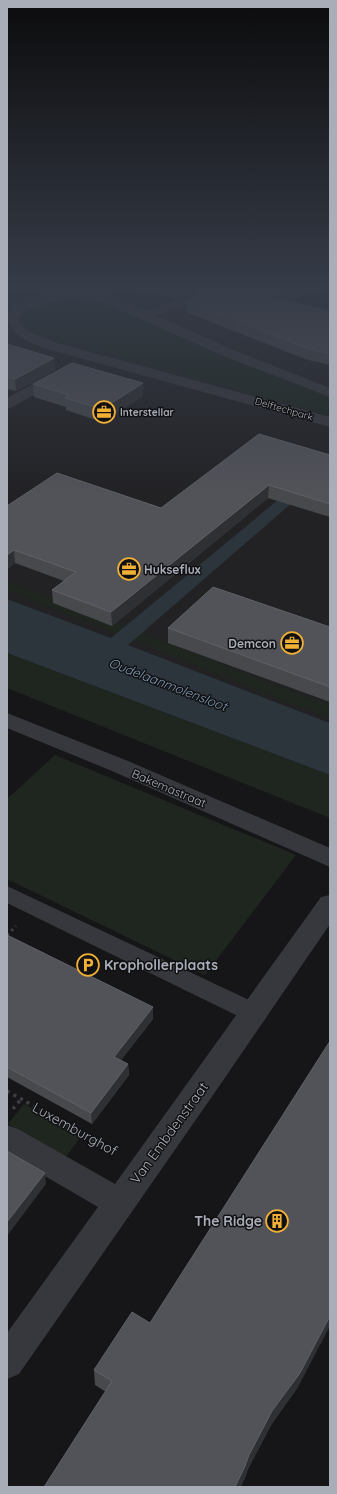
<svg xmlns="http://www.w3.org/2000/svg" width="337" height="1494" font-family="Quicksand,sans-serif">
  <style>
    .built { fill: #222225 }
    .green { fill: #1e261f }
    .water { fill: #2c353c }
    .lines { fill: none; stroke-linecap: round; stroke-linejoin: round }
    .path-far1 { stroke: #3d3f44; stroke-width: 3; stroke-dasharray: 2.5 3.5; stroke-linecap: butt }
    .path { stroke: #3d3f44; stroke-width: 3.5; stroke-dasharray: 3 4.5; stroke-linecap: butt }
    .service { fill: #37383d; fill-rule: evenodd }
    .minor { fill: #37383d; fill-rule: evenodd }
    .wall { fill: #47494d }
    .shaded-wall { fill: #2f3033 }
    .building { fill: #525359; stroke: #5f6168 }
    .labels { text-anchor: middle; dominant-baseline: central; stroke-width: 3; stroke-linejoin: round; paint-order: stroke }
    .far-street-label { font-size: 10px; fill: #a8adb8; stroke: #111113 }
    .far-poi-label { font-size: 10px; font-weight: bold; fill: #a8adb8; stroke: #111113; text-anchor: start }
    .poi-label { font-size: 12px; font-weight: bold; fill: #a8adb8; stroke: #111113; text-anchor: start }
    .street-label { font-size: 12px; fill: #a8adb8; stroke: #111113 }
    .water-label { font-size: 13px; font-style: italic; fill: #7f9bb3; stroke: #111113 }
    .near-poi-label { font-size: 14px; font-weight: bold; fill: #a8adb8; stroke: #111113; text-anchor: start }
    .near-street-label { font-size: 14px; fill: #a8adb8; stroke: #111113 }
  </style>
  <rect width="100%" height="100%" fill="#161618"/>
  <path class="built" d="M7 287H330V723L7 599Z"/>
  <g class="green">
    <path d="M68 300 91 301 107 304 231 359 330 398V416L40 335 26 328 22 318 32 309Z"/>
    <path d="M7 581 330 706V719L7 590Z"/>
    <path d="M7 653 330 775V818L7 688Z"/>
    <path d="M55 755 296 855 205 975 7 879V799Z"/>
    <path d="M24 1104 81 1136 66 1157 8 1124Z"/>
  </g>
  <path class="water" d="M330 457V470L128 645 330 723V775L7 653V599L111 638Z"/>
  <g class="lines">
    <path class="path-far1" d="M7 935 16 926"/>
    <g class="path">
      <path d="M7 1091 117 1153"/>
      <path d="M13 1109 21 1099"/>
    </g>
    <g class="service">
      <path d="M7 302 28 306 30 308 28 310 24 311 7 308Z"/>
      <path d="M7 886 264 1007 268 1014 264 1021 256 1023 248 1021 7 903Z"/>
    </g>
    <g class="minor">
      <path d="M213 287H231L229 290 155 315 236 351 330 388V397L226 357 102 302 70 299 44 304 21 314 19 322 27 331 57 343 330 417V427L47 349C32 343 0 332 10 309L35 298 70 291 110 295 144 311Z"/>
      <path d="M58 372 63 373 65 376 63 379 12 407 7 409V398L53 373Z"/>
      <path d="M7 713 128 761 330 848V867L112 771 7 728Z"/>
      <path d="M330 895V924L220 1085 19 1374 7 1379V1333L98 1207 7 1154V1125L18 1129 115 1184 321 897Z"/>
    </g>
  </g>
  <g class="wall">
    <path d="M132 287H209L177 298Z"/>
    <path d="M213 287H321L287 301 330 311V365L305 359 186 312V301L196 298V292Z"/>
    <path d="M7 344 54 358 55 370 16 391 7 389Z"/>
    <path d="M33 384 143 396 102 422 66 410V407L34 397Z"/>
    <path d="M330 455V517L268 498 112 626 53 603 52 590 64 581 15 563 7 569V506L161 508Z"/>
    <path d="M330 627V702L168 643V628Z"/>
    <path d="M7 935 153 1019 121 1060 128 1064 129 1075 92 1124 7 1077Z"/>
    <path d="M150 1323 298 1387 271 1425 248 1469 244 1480 95 1385 94 1370Z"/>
  </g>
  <g class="shaded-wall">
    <path d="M179 287H209L177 298V288Z"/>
    <path d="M296 287H321L270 307V297Z"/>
    <path d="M54 358 55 370 16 391 15 379Z"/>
    <path d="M143 383V396L102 422V409Z"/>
    <path d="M269 485 268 498 112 626 111 612Z"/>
    <path d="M14 550 15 563 7 569V555Z"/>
    <path d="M153 1007V1019L115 1068 114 1057Z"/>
    <path d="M128 1064 129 1075 92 1124 91 1113Z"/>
    <path d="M45 1173 46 1184 7 1236V1222Z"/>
    <path d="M330 1316V1326L298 1387 271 1425 248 1469 244 1480 241 1487H235L249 1455 272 1411Z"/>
  </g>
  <g class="building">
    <path d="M213 287H296L270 297 330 311V354L306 348 186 301 205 294 196 292Z"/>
    <path d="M7 344 54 358 15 379 7 377Z"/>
    <path d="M72 363 143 383 102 409 65 398 69 395 33 384Z"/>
    <path d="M259 434 330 455V504L269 485 111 612 52 590 76 572 14 550 7 555V506L57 473 161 508Z"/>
    <path d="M213 587 330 627V687L168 628Z"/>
    <path d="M7 935 153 1007 114 1057 128 1064 91 1113 7 1067Z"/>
    <path d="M330 1041V1316L300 1373 272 1411 249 1455 245 1466 235 1487H44L112 1381 94 1370 132 1312 150 1323Z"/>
    <path d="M7 1151 45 1173 7 1222Z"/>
  </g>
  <linearGradient id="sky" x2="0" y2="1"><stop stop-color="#0c0c0d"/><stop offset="0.58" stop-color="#363c48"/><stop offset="1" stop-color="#363c48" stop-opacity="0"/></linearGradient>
  <rect width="337" height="496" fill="url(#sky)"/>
  <defs>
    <g id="office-ring" transform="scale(1.15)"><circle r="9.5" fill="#111113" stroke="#f2b134" stroke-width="1.5"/><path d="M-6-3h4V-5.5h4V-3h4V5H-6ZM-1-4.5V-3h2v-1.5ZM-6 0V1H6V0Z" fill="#f2b134"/></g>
    <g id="parking-ring" transform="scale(1.15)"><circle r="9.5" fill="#111113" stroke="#f2b134" stroke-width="1.5"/><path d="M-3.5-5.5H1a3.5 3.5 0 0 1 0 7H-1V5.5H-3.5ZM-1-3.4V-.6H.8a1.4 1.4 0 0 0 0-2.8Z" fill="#f2b134"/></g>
    <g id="building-ring" transform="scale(1.15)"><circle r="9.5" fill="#111113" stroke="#f2b134" stroke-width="1.5"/><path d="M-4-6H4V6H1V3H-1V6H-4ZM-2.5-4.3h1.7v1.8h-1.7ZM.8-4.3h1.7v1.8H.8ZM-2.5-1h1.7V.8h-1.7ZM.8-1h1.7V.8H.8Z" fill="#f2b134"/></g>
  </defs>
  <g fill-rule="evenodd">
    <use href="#office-ring" x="104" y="412"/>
    <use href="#office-ring" x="129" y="569"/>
    <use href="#office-ring" x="292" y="643"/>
    <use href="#parking-ring" x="88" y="965"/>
    <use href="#building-ring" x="277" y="1221"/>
  </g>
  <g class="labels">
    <g class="far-street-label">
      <text transform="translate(284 409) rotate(16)">Delftechpark</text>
    </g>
    <g class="far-poi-label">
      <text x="120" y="412">Interstellar</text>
    </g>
    <g class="poi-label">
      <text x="144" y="569">Hukseflux</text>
      <text x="276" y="643" text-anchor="end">Demcon</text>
    </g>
    <g class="street-label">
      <text transform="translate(169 788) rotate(23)">Bakemastraat</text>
    </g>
    <g class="water-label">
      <text transform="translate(168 684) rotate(21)">Oudelaanmolensloot</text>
    </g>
    <g class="near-poi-label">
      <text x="104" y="965">Krophollerplaats</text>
      <text x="262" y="1221" text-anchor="end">The Ridge</text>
    </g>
    <g class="near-street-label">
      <text transform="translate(75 1129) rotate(29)">Luxemburghof</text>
      <text transform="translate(169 1133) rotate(-54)">Van Embdenstraat</text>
    </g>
  </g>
  <rect width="337" height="1494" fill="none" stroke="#a8adb8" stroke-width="16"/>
</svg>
